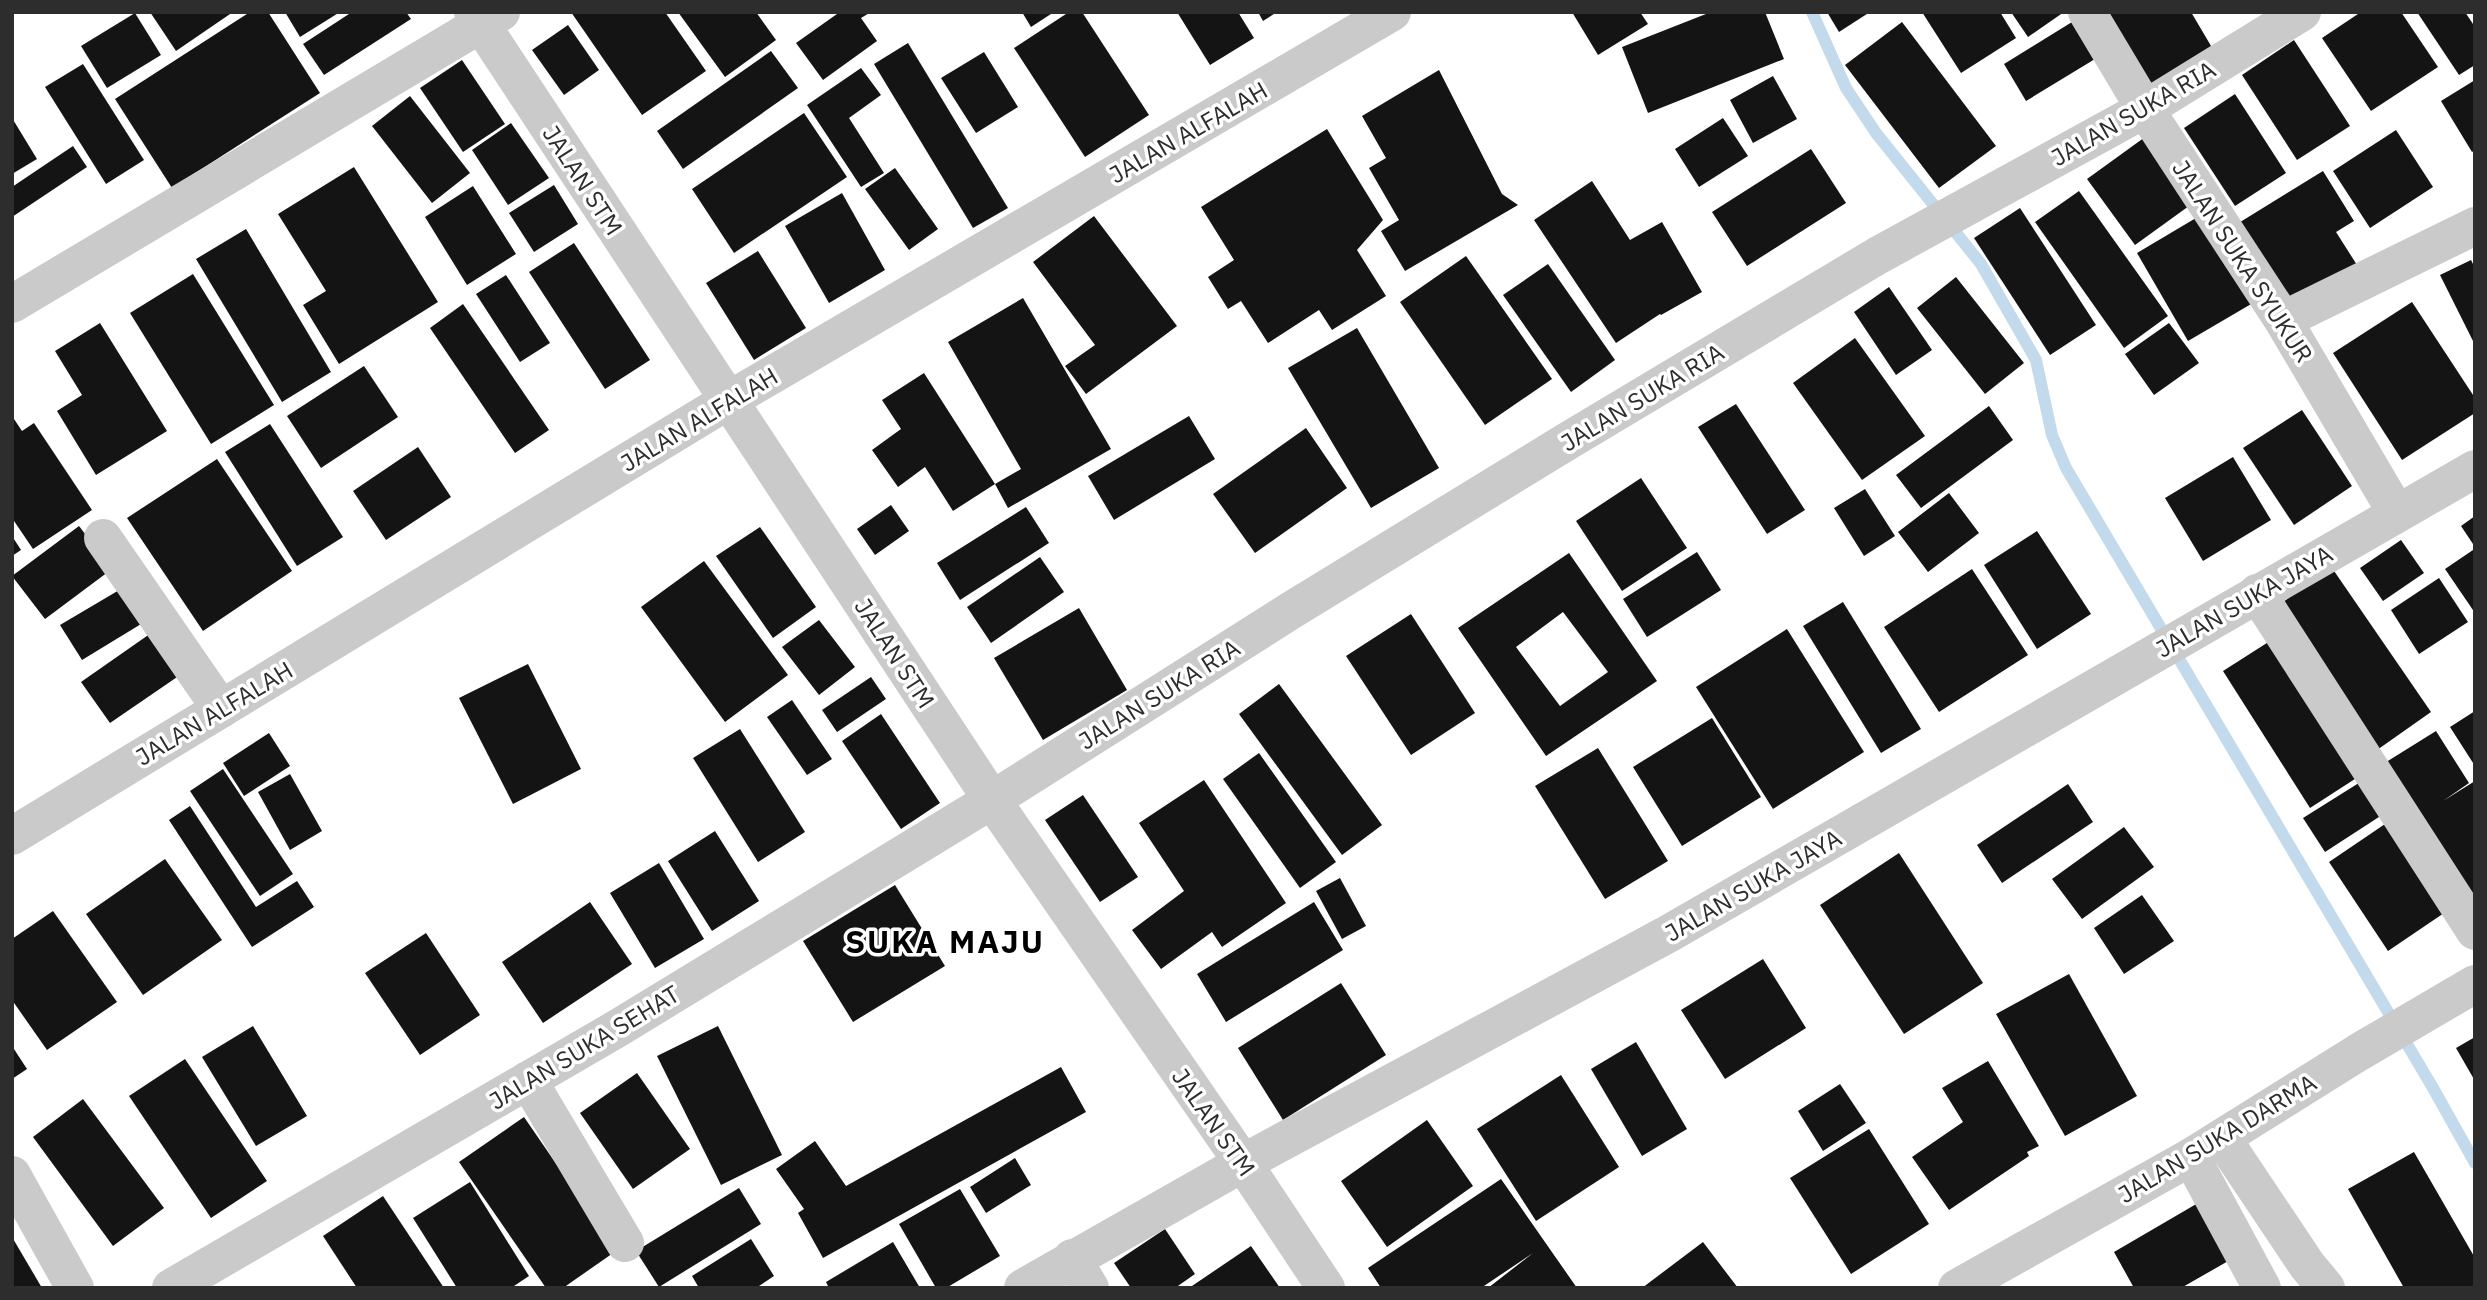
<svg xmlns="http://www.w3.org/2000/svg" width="2487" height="1300" font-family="'IBM Plex Sans',sans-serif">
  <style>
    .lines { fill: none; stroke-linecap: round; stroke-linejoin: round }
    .stream { stroke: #c3daed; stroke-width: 12 }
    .building { fill: #141414; fill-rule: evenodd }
    .minor { stroke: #cacaca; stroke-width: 38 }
    .labels { text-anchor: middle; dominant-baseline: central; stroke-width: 7; stroke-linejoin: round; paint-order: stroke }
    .street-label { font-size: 24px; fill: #2d2d2d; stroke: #fff }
    .district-label { font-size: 32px; font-weight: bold; letter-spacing: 2px; fill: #000; stroke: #fff }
  </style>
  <rect width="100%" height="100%" fill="#fff"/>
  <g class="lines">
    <path class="stream" d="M1812 12 1846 88 1876 133 1981 264 2036 360 2052 435 2066 468 2433 1088 2475 1163"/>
  </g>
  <g class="building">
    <path d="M150 12H233L176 51Z"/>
    <path d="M250 12H268L320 93 172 188 115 99Z"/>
    <path d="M285 12H340L300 37Z"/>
    <path d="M352 12H406L411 19 324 75 303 44Z"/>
    <path d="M571 12H665L706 71 642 115Z"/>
    <path d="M678 12H756L776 40 725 77Z"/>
    <path d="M836 12H871L861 18 877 41 823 80 796 43 837 14Z"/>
    <path d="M1022 12H1054L1031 27Z"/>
    <path d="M1069 12H1082L1149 115 1085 157 1014 48Z"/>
    <path d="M1177 12H1238L1254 38 1210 65Z"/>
    <path d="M1258 12H1277L1263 21Z"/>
    <path d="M1572 12H1640L1648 24 1598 55Z"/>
    <path d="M1711 12H1765L1784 59 1648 113 1622 47Z"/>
    <path d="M1827 12H1870L1839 32Z"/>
    <path d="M1922 12H2000L2016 38 1961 73Z"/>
    <path d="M2011 12H2064L2028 37Z"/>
    <path d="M2103 12H2191L2214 51 2149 90Z"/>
    <path d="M2361 12H2401L2438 67 2371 111 2322 38Z"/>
    <path d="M2417 12H2465L2475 27V65L2459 75Z"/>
    <path d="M135 13 161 55 107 88 81 46Z"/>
    <path d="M1902 22 1996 146 1939 188 1845 65Z"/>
    <path d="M2072 22 2095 59 2026 101 2004 64Z"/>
    <path d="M568 25 599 70 564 95 532 50Z"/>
    <path d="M2294 40 2350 126 2297 160 2242 75Z"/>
    <path d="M908 43 1008 208 973 228 874 64Z"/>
    <path d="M771 51 798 88 683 169 657 131Z"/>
    <path d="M984 52 1018 107 976 133 941 78Z"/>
    <path d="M462 60 505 124 463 152 420 88Z"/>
    <path d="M83 64 144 160 106 184 45 87Z"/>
    <path d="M861 68 881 95 849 118 884 173 861 187 807 105Z"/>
    <path d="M1439 70 1502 194 1518 205 1405 271 1381 231 1399 220 1369 168 1386 158 1362 116Z"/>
    <path d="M1773 76 1797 119 1753 143 1730 100Z"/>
    <path d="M2475 80V150L2472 152 2441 101Z"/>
    <path d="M2235 94 2286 173 2235 206 2184 128Z"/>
    <path d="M410 96 470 173 432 203 372 126Z"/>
    <path d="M804 113 847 177 734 253 692 189Z"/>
    <path d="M12 118 37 159 12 174Z"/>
    <path d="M1723 118 1748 156 1699 187 1675 149Z"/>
    <path d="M511 123 549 178 508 205 472 150Z"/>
    <path d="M1327 129 1383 220 1357 250 1386 296 1332 330 1319 310 1268 343 1241 301 1228 309 1208 277 1234 260 1201 207Z"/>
    <path d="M2396 130 2433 187 2370 228 2333 171Z"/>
    <path d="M2152 132 2200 198 2135 245 2087 179Z"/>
    <path d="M73 146 87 167 12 217V187Z"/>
    <path d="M1811 149 1846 203 1747 266 1712 212Z"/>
    <path d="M354 167 438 302 339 364 303 305 326 291 278 214Z"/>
    <path d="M895 168 938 229 909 250 865 189Z"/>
    <path d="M2323 171 2354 221 2336 232 2357 265 2288 308 2237 224Z"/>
    <path d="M1592 181 1630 240 1662 222 1702 292 1661 315 1660 314 1616 343 1534 220Z"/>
    <path d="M554 185 578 224 534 252 509 213Z"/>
    <path d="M473 186 516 254 467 285 425 217Z"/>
    <path d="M2079 191 2168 316 2124 348 2035 222Z"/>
    <path d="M842 193 885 270 829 303 785 226Z"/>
    <path d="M2020 208 2096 325 2050 355 1974 238Z"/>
    <path d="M2206 212 2258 300 2188 341 2137 253Z"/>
    <path d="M1094 216 1177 326 1086 394 1065 366 1095 345 1033 262Z"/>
    <path d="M246 229 331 372 282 402 196 259Z"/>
    <path d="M574 243 650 360 605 389 529 272Z"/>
    <path d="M758 251 806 328 754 360 706 283Z"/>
    <path d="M1466 256 1552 379 1485 425 1400 302Z"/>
    <path d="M2471 260 2475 268V345L2440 275Z"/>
    <path d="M1548 264 1615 360 1571 392 1503 295Z"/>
    <path d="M193 274 274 405 211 444 130 313Z"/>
    <path d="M506 275 550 343 520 362 476 294Z"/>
    <path d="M1956 277 2024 363 1985 394 1917 308Z"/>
    <path d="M1889 287 1932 350 1896 375 1854 312Z"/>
    <path d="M1023 298 1111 449 1008 508 995 484 1021 469 948 342Z"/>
    <path d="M2412 302 2475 398V413L2402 460 2333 353Z"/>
    <path d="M463 304 549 430 515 453 430 328Z"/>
    <path d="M100 323 167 431 96 475 57 411 82 395 55 351Z"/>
    <path d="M2169 323 2199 363 2154 395 2125 354Z"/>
    <path d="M1357 328 1439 468 1371 508 1288 368Z"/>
    <path d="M1855 338 1925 436 1862 480 1793 383Z"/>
    <path d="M364 366 398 417 321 468 287 416Z"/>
    <path d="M924 373 995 484 953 511 925 467 898 487 872 450 901 429 882 400Z"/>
    <path d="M1736 404 1805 510 1767 534 1698 427Z"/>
    <path d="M1989 406 2013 440 1921 508 1896 475Z"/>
    <path d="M2302 410 2352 486 2294 525 2243 448Z"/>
    <path d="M12 416 22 431 34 423 92 510 33 549 12 518Z"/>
    <path d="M1189 416 1215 459 1114 520 1088 476Z"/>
    <path d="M270 424 343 537 297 566 225 452Z"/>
    <path d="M1306 428 1347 488 1255 553 1213 494Z"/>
    <path d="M418 447 451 497 386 540 353 491Z"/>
    <path d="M2233 457 2271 520 2203 561 2165 498Z"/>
    <path d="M217 459 292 571 203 631 127 518Z"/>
    <path d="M1641 478 1687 548 1622 591 1576 521Z"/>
    <path d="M1865 489 1895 536 1864 556 1834 508Z"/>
    <path d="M1949 493 1979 533 1928 572 1898 532Z"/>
    <path d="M891 505 909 531 875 555 857 529Z"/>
    <path d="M1026 507 1049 543 960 600 937 563Z"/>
    <path d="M2475 516V547L2461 526Z"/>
    <path d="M79 526 112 569 45 619 12 576Z"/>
    <path d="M760 527 816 607 773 638 716 556Z"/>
    <path d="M2037 531 2091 614 2037 649 1984 565Z"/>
    <path d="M12 536 21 550 12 556Z"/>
    <path d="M2401 540 2424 573 2383 601 2360 568Z"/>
    <path d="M2473 550 2475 553V613L2445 569Z"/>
    <path d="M1697 552 1721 590 1647 637 1623 599Z"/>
    <path d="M1569 553 1657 681 1546 756 1458 628ZM1563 612 1608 672 1560 706 1516 647Z"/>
    <path d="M1040 557 1064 592 991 643 967 607Z"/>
    <path d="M704 561 788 675 725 722 641 607Z"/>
    <path d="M2332 568 2431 712 2377 750 2277 606Z"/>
    <path d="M1972 569 2028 655 1939 712 1884 627Z"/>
    <path d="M2439 578 2468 622 2419 654 2391 610Z"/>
    <path d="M126 586 146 621 82 660 60 625Z"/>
    <path d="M1843 602 1921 729 1881 753 1803 626Z"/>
    <path d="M1079 608 1127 690 1043 740 994 658Z"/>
    <path d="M1411 614 1475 713 1411 755 1346 656Z"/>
    <path d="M819 620 855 667 819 695 782 647Z"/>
    <path d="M1787 629 1864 752 1773 809 1696 687Z"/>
    <path d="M154 631 183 673 110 723 81 682Z"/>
    <path d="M2270 641 2358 777 2310 808 2223 671Z"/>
    <path d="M528 664 581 769 513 804 459 698Z"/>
    <path d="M871 677 886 699 837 732 822 710Z"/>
    <path d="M1279 684 1382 825 1342 855 1239 714Z"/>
    <path d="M792 700 832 759 807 775 767 717Z"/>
    <path d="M2475 711V766L2450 727Z"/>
    <path d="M881 714 940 803 901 829 842 741Z"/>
    <path d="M1712 718 1761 797 1682 846 1633 767Z"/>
    <path d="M740 729 805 832 758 862 693 758Z"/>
    <path d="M2436 731 2469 783 2443 801 2475 781V899L2375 769Z"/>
    <path d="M269 733 290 766 244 796 223 763Z"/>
    <path d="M1598 748 1668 861 1605 899 1535 786Z"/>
    <path d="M1259 753 1336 862 1300 888 1223 779Z"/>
    <path d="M223 769 293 874 260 896 190 791Z"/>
    <path d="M290 774 322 831 290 850 258 792Z"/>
    <path d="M1204 780 1286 903 1222 947 1212 932 1161 969 1132 930 1184 891 1139 823Z"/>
    <path d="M2362 781 2382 815 2325 852 2303 818Z"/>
    <path d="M2068 784 2093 822 2002 883 1977 845Z"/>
    <path d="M1083 795 1138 877 1100 902 1045 820Z"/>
    <path d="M190 806 256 907 297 881 314 907 252 947 169 820Z"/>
    <path d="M2388 822 2447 911 2388 951 2329 862Z"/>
    <path d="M2124 827 2154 867 2082 919 2052 879Z"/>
    <path d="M715 831 759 901 712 931 668 861Z"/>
    <path d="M1899 853 1983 983 1904 1034 1820 905Z"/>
    <path d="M165 859 222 940 143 995 86 914Z"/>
    <path d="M659 863 704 939 655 968 610 893Z"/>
    <path d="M1340 878 1366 926 1342 939 1316 891Z"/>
    <path d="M895 885 945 966 853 1022 803 941Z"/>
    <path d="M2142 895 2174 941 2124 974 2094 928Z"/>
    <path d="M590 902 632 964 543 1023 502 962Z"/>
    <path d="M1314 902 1343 950 1226 1022 1197 974Z"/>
    <path d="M53 911 117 1002 47 1050 12 1000V939Z"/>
    <path d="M426 933 480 1015 420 1055 365 973Z"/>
    <path d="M1763 959 1806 1028 1725 1079 1681 1010Z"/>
    <path d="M2069 974 2137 1096 2065 1136 1996 1014Z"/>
    <path d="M1341 983 1386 1055 1283 1120 1238 1048Z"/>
    <path d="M253 1026 307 1116 256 1146 202 1057Z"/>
    <path d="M718 1026 782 1155 721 1185 657 1056Z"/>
    <path d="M2475 1037V1081L2456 1048Z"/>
    <path d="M1636 1042 1687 1129 1642 1156 1591 1069Z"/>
    <path d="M12 1046 27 1069 12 1079Z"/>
    <path d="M185 1059 267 1181 211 1218 129 1096Z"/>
    <path d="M1988 1061 2039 1146 2027 1152 2029 1156 1949 1210 1912 1157 1963 1122 1942 1088Z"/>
    <path d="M1061 1067 1086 1112 823 1258 798 1213 804 1209 776 1169 815 1141 846 1186Z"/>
    <path d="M637 1073 690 1149 633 1189 580 1113Z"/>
    <path d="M1561 1075 1619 1167 1536 1221 1477 1129Z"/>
    <path d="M1840 1084 1866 1123 1823 1151 1798 1111Z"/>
    <path d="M83 1099 164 1208 113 1246 33 1137Z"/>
    <path d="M524 1117 616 1251 563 1288H546L459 1162Z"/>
    <path d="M1427 1120 1473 1186 1387 1247 1341 1181Z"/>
    <path d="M1869 1129 1929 1224 1851 1274 1790 1178Z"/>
    <path d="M2414 1152 2475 1258V1288H2404L2348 1189Z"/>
    <path d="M1015 1158 1031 1185 986 1213 970 1187Z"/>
    <path d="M1501 1179 1577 1288H1488L1533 1253 1481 1288H1381L1368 1268Z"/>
    <path d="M470 1182 529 1276 511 1288H457L413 1218Z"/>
    <path d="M739 1188 761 1224 659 1287 636 1251Z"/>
    <path d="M960 1189 1000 1256 946 1288H936L899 1224Z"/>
    <path d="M383 1196 444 1288H357L323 1236Z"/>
    <path d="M2198 1203 2230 1260 2181 1288H2134L2114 1252Z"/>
    <path d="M1165 1229 1195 1274 1175 1288H1131L1114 1263Z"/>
    <path d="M12 1237 42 1288H12Z"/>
    <path d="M751 1239 774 1276 756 1288H699L692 1276Z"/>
    <path d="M893 1242 920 1288H829L826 1282Z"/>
    <path d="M1703 1242 1738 1288H1642Z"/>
    <path d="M1251 1246 1280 1288H1189Z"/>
  </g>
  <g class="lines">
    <g class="minor">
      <path d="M473 12 992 800 1243 1163 1326 1288"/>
      <path d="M2087 12 2145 109 2283 320 2396 512"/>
      <path d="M12 304 501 12"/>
      <path d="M2283 320 2475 226"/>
      <path d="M103 538 221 709"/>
      <path d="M2257 593 2475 931"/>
      <path d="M12 836 729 400 1392 12"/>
      <path d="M528 1080 625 1243"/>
      <path d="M2222 1138 2307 1265 2326 1288"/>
      <path d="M2191 1157 2262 1288"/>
      <path d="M12 1175 75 1288"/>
      <path d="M1072 1258 1090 1288"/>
      <path d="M171 1288 618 1028 992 800 1290 611 1566 442 1877 256 2145 109 2302 12"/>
      <path d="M1023 1288 1243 1163 1668 934 2475 469"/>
      <path d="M1957 1288 2191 1157 2359 1052 2475 984"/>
    </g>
  </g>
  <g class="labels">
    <g class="street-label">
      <text transform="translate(2133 113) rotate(-30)">JALAN SUKA RIA</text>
      <text transform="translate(1188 132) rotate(-30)">JALAN ALFALAH</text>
      <text transform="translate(583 180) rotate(57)">JALAN STM</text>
      <text transform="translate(2243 261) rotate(57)">JALAN SUKA SYUKUR</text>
      <text transform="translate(1642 397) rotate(-31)">JALAN SUKA RIA</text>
      <text transform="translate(699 419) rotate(-31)">JALAN ALFALAH</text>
      <text transform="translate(2244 601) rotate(-30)">JALAN SUKA JAYA</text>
      <text transform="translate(895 653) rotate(57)">JALAN STM</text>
      <text transform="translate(1159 694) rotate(-32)">JALAN SUKA RIA</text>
      <text transform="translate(214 713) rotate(-31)">JALAN ALFALAH</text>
      <text transform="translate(1753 885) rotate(-30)">JALAN SUKA JAYA</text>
      <text transform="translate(584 1047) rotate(-31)">JALAN SUKA SEHAT</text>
      <text transform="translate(1214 1122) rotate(55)">JALAN STM</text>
      <text transform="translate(2217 1138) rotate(-31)">JALAN SUKA DARMA</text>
    </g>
    <g class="district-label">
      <text x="945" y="941">SUKA MAJU</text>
    </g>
  </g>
  <rect width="2487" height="1300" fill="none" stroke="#2d2d2d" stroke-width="28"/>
</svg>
